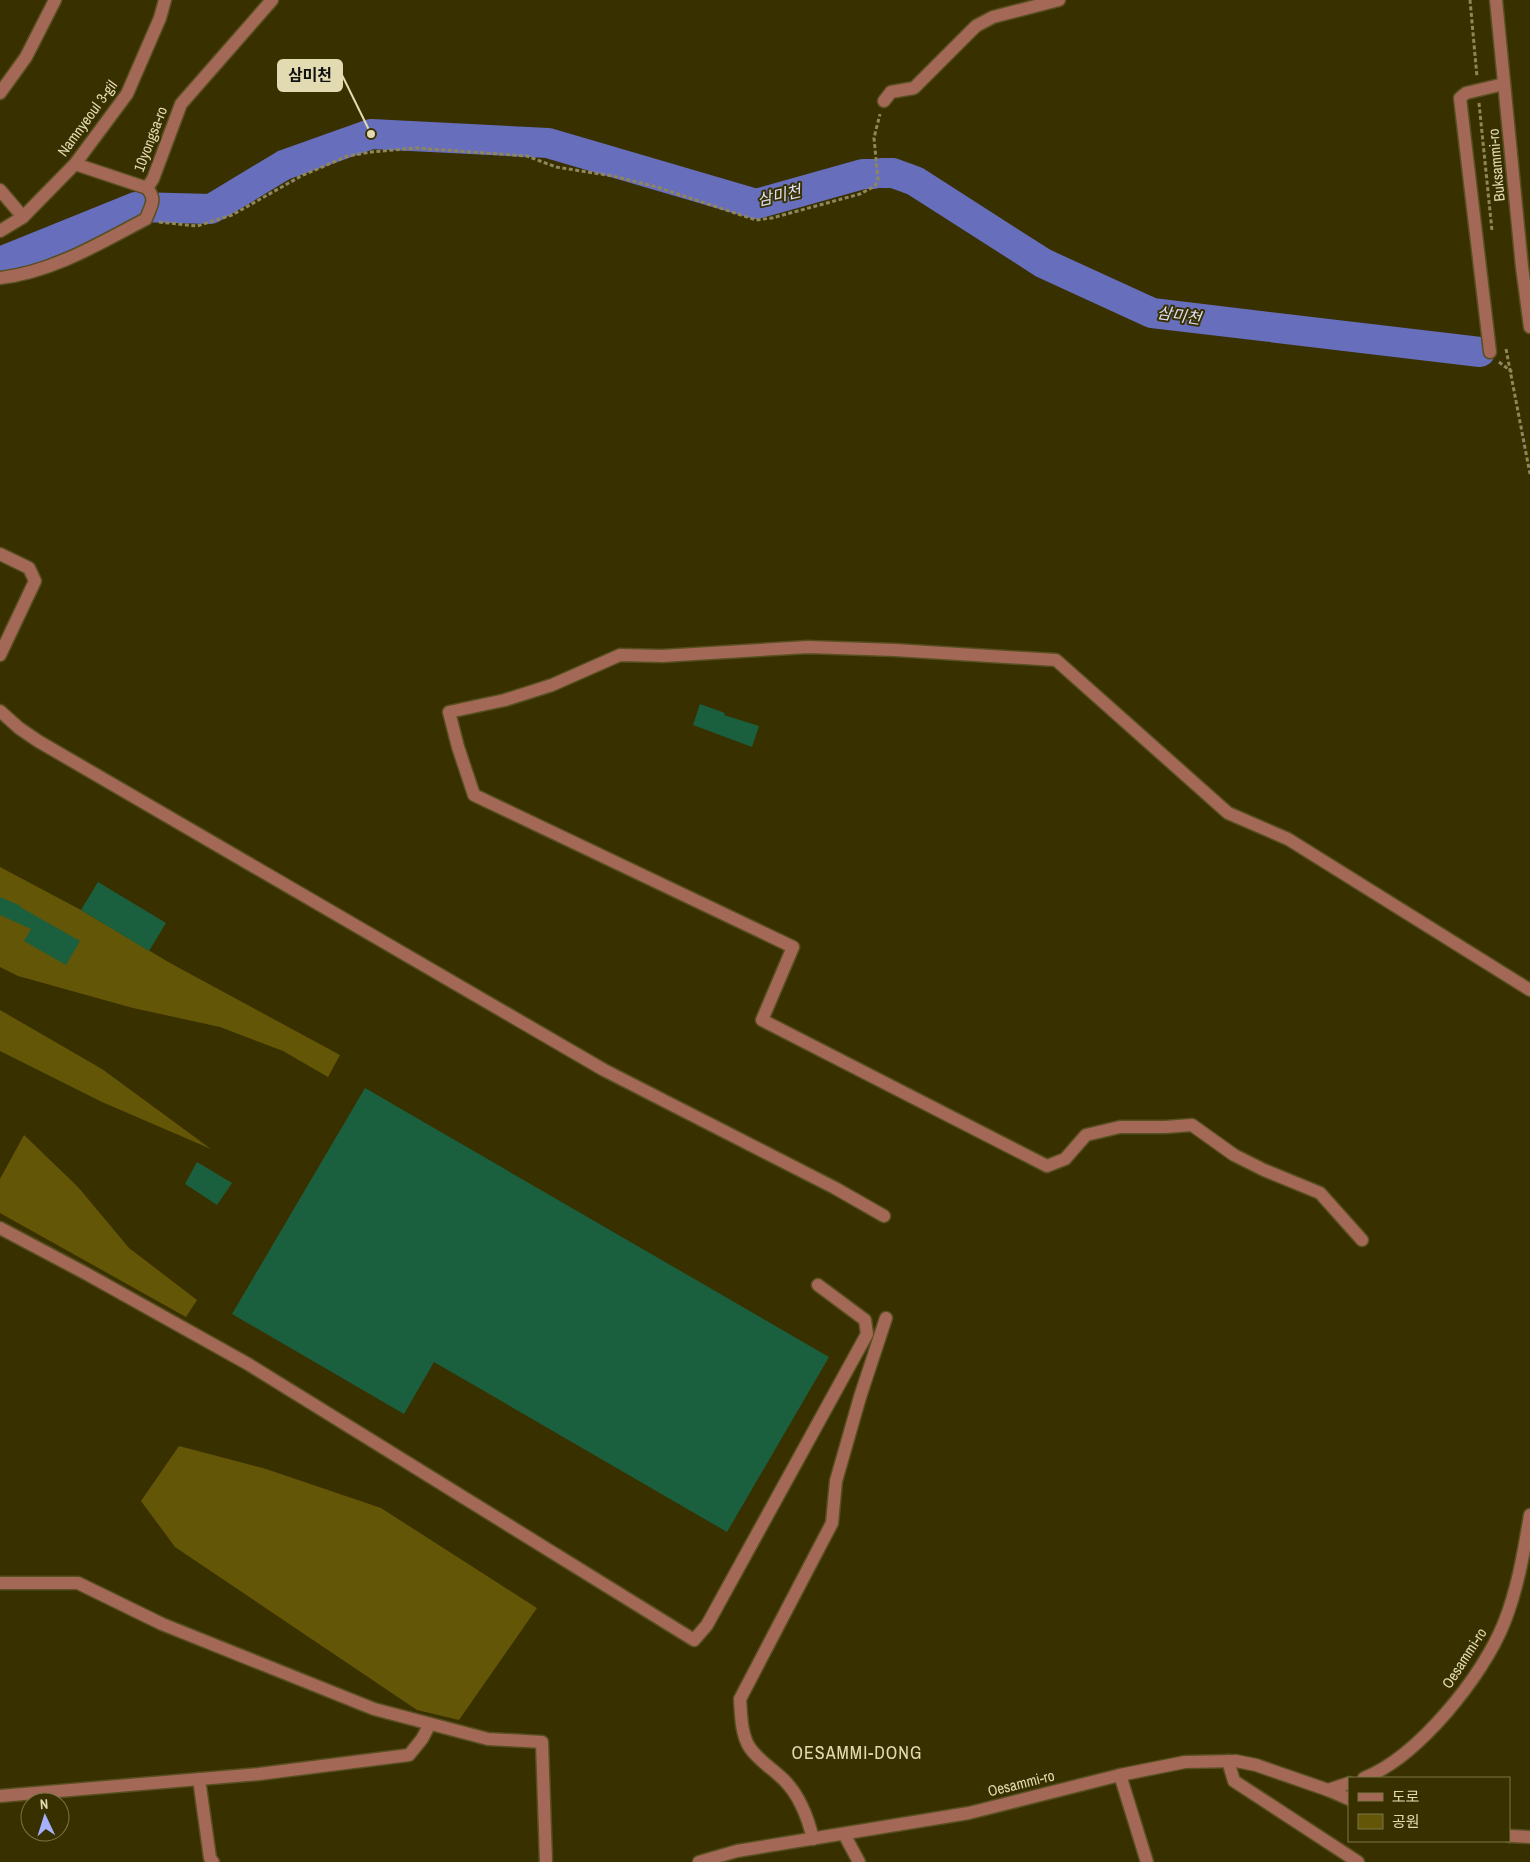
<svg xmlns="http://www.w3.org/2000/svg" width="1530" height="1862" font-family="'Archivo Narrow','Noto Sans KR',sans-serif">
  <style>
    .green { fill: #635606 }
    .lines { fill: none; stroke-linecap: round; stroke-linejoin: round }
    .river { stroke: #676ebc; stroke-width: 30 }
    .building { fill: #1a5f3e }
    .minor-casing { stroke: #574f20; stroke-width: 15 }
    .path { stroke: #8f875a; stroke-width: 3; stroke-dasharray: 4 2.5; stroke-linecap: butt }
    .minor { stroke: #a36856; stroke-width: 12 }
    .labels { text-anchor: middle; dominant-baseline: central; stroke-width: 4; stroke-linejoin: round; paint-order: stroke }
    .street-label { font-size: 15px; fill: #e2dab1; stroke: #393000 }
    .water-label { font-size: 16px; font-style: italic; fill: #dce0f6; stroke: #393000 }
    .quarter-label { font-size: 18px; letter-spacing: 1px; fill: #e2dab1; stroke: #393000 }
    .leader { fill: none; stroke: #e2dab1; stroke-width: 2 }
    .callout-dot { fill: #e2dab1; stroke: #393000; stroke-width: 2 }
    .callout { fill: #e2dab1; stroke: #e2dab1; stroke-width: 2 }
    .callout-label { font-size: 16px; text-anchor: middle; font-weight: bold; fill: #111 }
  </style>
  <rect width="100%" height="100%" fill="#393000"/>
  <g class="green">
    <path d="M0 867 81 910 170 963 340 1055 328 1077 283 1051 220 1027 133 1008 18 976 0 967Z"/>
    <path d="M0 1010 102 1069 211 1149 102 1102 0 1051Z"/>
    <path d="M24 1135 78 1187 129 1248 197 1300 186 1317 0 1213V1179Z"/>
    <path d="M179 1446 266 1469 381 1508 537 1608 459 1720 417 1710 175 1547 141 1501Z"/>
  </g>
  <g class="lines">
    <g class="river">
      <path d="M882 173H893L915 181 1043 263 1152 313 1480 352"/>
      <path d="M0 262 136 207 211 209 284 165 371 134 548 143 756 204 863 174H874"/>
    </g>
  </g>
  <g class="building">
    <path d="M700 704 725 713 724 715 759 726 752 747 693 725Z"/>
    <path d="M98 882 166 923 149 951 81 910Z"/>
    <path d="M0 897 21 906 20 907 80 941 66 965 24 941 31 929 0 915Z"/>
    <path d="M365 1088 829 1357 727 1532 434 1362 404 1414 232 1314Z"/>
    <path d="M197 1162 232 1183 217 1205 185 1184Z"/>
  </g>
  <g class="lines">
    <g class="minor-casing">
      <g id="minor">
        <path d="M1496 0 1522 267 1530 327"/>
        <path d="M0 93 26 57 55 0"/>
        <path d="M884 101 891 92 914 88 976 26 993 17 1059 0"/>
        <path d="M75 164 147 188 153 179 181 104 272 0"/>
        <path d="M0 190 23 217"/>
        <path d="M0 231 23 217 75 164 127 94 160 18 165 0"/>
        <path d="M0 278C53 272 100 243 146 219 151 205 157 200 147 188"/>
        <path d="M1490 352 1460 98 1466 93 1504 84"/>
        <path d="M0 554 29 568 35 581 0 655"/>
        <path d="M0 711 19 728 38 741 604 1070 835 1188 884 1216"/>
        <path d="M0 1228 85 1273 248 1364 694 1640 707 1625 867 1334 865 1320 818 1285"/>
        <path d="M1362 1240 1320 1193 1264 1170 1234 1155 1192 1125 1165 1127H1120L1086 1135 1065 1159 1047 1166 762 1020 793 947 474 795 458 747 449 712 505 700 552 685 620 655 662 656 808 647 895 650 1056 660 1228 813 1288 839 1530 990"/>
        <path d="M0 1583H78L162 1624 374 1709 488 1739 542 1742 546 1862"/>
        <path d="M1228 1761 1234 1781 1358 1862"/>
        <path d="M1120 1775 1147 1862"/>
        <path d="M1364 1778C1418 1757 1483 1676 1504 1623 1518 1588 1524 1551 1530 1515"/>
        <path d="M199 1779 210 1858 213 1862"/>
        <path d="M1328 1790 1349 1799"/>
        <path d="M0 1796 259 1774 409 1755 422 1739 430 1724"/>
        <path d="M844 1834 859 1862"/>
        <path d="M1509 1836 1530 1837"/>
        <path d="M813 1839C808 1818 800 1796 784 1780 773 1769 759 1761 750 1748 741 1735 741 1714 740 1699L832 1523 836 1481 860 1397 886 1318"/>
        <path d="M699 1862 737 1851 969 1813 1120 1775 1185 1762 1236 1761 1256 1765 1328 1790 1349 1783"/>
      </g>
    </g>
    <g class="path">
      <path d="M1470 0 1477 77"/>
      <path d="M1479 103 1492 231"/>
      <path d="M159 222 197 226 232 215 303 175 348 156 371 152 416 148 527 156 556 167 613 176 657 187 756 220 772 218 860 194 875 186 878 180 874 138 880 114"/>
      <path d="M1506 349 1530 474"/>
      <path d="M1499 362 1512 372"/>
    </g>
    <use href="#minor" class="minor"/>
  </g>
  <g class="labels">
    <g class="street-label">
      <text transform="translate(87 118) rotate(-54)">Namnyeoul 3-gil</text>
      <text transform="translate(150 139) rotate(-69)">10yongsa-ro</text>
      <text transform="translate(1496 165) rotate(-95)">Buksammi-ro</text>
      <text transform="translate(1464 1658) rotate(-57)">Oesammi-ro</text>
      <text transform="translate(1021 1783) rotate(-14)">Oesammi-ro</text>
    </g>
    <g class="water-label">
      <text transform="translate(779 195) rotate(-13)">삼미천</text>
      <text transform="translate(1179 315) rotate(8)">삼미천</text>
    </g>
    <g class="quarter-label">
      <text x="857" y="1752">OESAMMI-DONG</text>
    </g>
  </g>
  <path class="leader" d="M371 134L342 75"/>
  <circle class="callout-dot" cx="371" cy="134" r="5"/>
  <rect class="callout" x="278" y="60" width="64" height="31" rx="5"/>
  <g class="callout-label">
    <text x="310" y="81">삼미천</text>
  </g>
  <rect x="1348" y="1777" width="162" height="65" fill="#393000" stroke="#7d7447"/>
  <rect x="1358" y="1793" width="25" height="8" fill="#a36856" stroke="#7d7447"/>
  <text x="1392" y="1802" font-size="15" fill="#e2dab1">도로</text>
  <rect x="1358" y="1814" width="25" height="15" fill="#635606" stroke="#7d7447"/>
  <text x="1392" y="1827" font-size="15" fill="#e2dab1">공원</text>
  <g transform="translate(45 1817) rotate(356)"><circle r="24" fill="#393000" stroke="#7d7447"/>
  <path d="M0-4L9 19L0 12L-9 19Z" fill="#a7b0fc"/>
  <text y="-8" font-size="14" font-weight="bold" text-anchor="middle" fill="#e2dab1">N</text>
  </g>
</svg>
